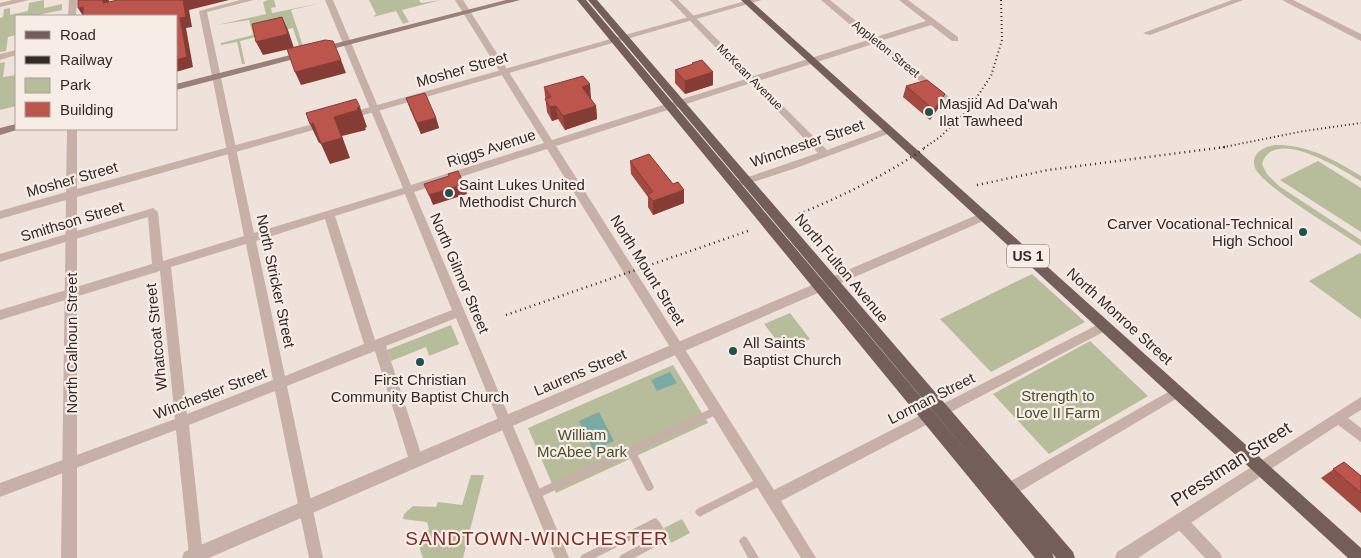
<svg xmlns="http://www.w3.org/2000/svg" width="1361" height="558" font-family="Helvetica,sans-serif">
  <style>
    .green { fill: #b7bd9b }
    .water { fill: #7baaa5 }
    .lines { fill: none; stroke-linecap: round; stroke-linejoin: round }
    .pedestrian { fill: #c6b0a7; fill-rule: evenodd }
    .minor { fill: #c6b0a7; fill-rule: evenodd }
    .tertiary { fill: #c6b0a7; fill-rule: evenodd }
    .secondary { fill: #9a8079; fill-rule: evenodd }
    .primary { fill: #745e59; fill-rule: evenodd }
    .rail-far1 { stroke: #332927; stroke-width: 2; stroke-dasharray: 1 3; stroke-linecap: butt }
    .rail { stroke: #332927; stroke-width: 2.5; stroke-dasharray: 1 4; stroke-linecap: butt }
    .wall { fill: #a24940 }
    .shaded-wall { fill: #843c34 }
    .building { fill: #bc554b; stroke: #843c34 }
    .poi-dot { fill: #20514d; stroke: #f7ede6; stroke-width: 2 }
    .labels { text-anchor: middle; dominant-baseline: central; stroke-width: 4.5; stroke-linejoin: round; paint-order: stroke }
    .far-street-label { font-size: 12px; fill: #332927; stroke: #f7ede6 }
    .shield { fill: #f7ede6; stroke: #6e6460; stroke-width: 1 }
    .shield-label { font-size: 14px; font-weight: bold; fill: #332927 }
    .street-label { font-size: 15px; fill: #332927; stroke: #f7ede6 }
    .poi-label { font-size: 15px; fill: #332927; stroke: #f7ede6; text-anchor: start }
    .park-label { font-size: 15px; fill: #48502d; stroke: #f7ede6 }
    .near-street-label { font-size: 18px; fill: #332927; stroke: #f7ede6 }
    .near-neighbourhood-label { font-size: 19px; letter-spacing: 1px; fill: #7c2d26; stroke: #f7ede6 }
  </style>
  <rect width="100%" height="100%" fill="#efe2da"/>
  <g class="green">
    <path d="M44 0V8L62 4V10L33 16H16V35L8 37 6 51 0 52V18L3 17 4 9 10 8V15L28 11 29 3Z"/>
    <path d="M268 0H274L276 7 271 8 272 13 321 3 291 10 304 49H300L293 28 240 41 245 64H242L237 42 221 45V43L253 35 249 20 217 25 266 14 263 2Z"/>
    <path d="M369 0H419L421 3 441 0 402 10 409 22 403 24 396 11 373 17 376 14Z"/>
    <path d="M5 62 3 77 16 75V106L0 110V63Z"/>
    <path d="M1274 145C1307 144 1333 159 1361 176V181C1343 170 1273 125 1262 164L1267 174 1279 186 1361 240V246C1341 232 1262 186 1255 168 1250 154 1263 147 1274 145Z"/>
    <path d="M1318 161 1361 188V232L1280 180Z"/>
    <path d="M1360 253 1361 254V319L1309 281Z"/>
    <path d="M1032 274 1085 322 991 372 940 319Z"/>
    <path d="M790 313 810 339 785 351 764 324Z"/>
    <path d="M451 325 459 344 429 356 426 347 391 361 387 350Z"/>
    <path d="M1090 341 1148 396 1049 454 993 394Z"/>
    <path d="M673 365 708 423 556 493 528 428Z"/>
    <path d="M471 475H484L463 558H423L418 543 429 529 427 522 403 519 404 514 413 506 436 507 438 502 462 505Z"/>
    <path d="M682 519 690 533 671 543 664 528Z"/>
  </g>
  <g class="water">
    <path d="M670 372 677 383 657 391 651 380Z"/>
    <path d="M599 412 614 441 593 450 579 421Z"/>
  </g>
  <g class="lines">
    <g class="pedestrian">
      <path d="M717 406 720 407 721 410 720 413 636 452 654 487 652 490 649 491 646 490 629 456 538 498 535 499 532 498 530 495 532 492Z"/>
      <path d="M761 477 764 478 766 481 764 484 703 515 700 517 697 515 695 512 697 509Z"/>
      <path d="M655 518C661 521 665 532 668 538L666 541 634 558H619L621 555 657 536 653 529 595 558H580L582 555Z"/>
      <path d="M744 536 747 538 759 558H748L739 541 741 538Z"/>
    </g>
    <g class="minor">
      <path d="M13 0H29L0 7V3Z"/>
      <path d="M240 0H254L207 12 254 233 403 188 325 0H333L411 185 544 143 455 0H463L552 140 746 79 670 0H678L754 76 868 40 821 0H830L876 37 926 21 899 0H908L958 37V41H952L931 25 880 41 949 97 950 99 946 102 873 44 758 81 827 150 887 128 890 127 895 130 893 132 796 168 735 188 730 185 731 183 818 153 751 83 556 146 774 490 1101 323H1109L1111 326 1109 329 781 501 816 558H801L547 149 414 192 569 558H555L456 318 386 346 423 460 421 464 416 466 411 464 409 460 375 351 287 386 323 558H309L275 391 189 425 203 555 202 558H190L189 555 176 430 0 497V483L175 419 160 271 0 320V310L152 264 148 217 0 262V254L153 208 158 212 163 261 244 236 199 11ZM405 194 452 310 375 340 335 216ZM325 219 364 344 285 376 256 241ZM246 244 273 380 187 414 171 267Z"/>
      <path d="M1232 0H1243L1150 35 1143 33Z"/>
      <path d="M16 50V55L0 60V54Z"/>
      <path d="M1177 387 1181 388 1183 392 1181 396 1014 495 1009 497 1004 495 1002 490 1004 485Z"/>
      <path d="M1361 397V410L1348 418 1361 428V442L1338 425 1266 472 1261 474 1256 472 1254 468 1256 464Z"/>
      <path d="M1180 514 1185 516 1220 553 1222 558H1205L1175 526 1173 521 1175 516Z"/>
    </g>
    <g class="tertiary">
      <path d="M69 0H77L76 16H68Z"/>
      <path d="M749 0H762L350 119 346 120 341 117 342 115Z"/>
      <path d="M1282 0H1293L1361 34V41Z"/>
      <path d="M327 120 331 121 332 123 331 125 77 197V558H61L66 200 0 219V211L66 192 67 129H77V189Z"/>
      <path d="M984 212 988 213 990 216 988 219 209 558H182L184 552Z"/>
      <path d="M1261 461 1266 463 1269 468 1266 473 1138 558H1115L1117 552Z"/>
    </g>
    <g class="secondary">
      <path d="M506 0H520L176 90V84Z"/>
      <path d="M16 124V129H20L0 135V128Z"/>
    </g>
    <g class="primary">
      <path d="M577 0H586L974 460 588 0H597L1073 552 1075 558H1056L1052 553 1054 558H1035Z"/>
      <path d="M741 0H750L1361 548V558H1348Z"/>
    </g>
    <g class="rail-far1">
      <path d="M924 148 940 137 969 109 991 76 1002 40 1001 0"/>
      <path d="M1219 148 1304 131 1361 123"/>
    </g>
    <g class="rail">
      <path d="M977 185 1048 170 1225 147"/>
      <path d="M799 214C844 195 887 175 926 147"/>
      <path d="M506 315 748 231"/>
    </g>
  </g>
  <g class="wall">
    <path d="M692 63 713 72V85L685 94 675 83V70L692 65Z"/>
    <path d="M906 86 941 104 930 120 903 97Z"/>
    <path d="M544 87 591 98H590L596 106 597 119 565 130 558 119 552 121 547 112Z"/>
    <path d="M406 98 436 118 439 128 421 134 410 109Z"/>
    <path d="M630 161 684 203 653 215 648 207V197L631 174Z"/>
    <path d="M1344 462 1361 476V513L1321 478Z"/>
  </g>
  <g class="shaded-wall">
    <path d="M103 0H109L110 13 103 3Z"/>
    <path d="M183 0H229L189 10 192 27 186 28 193 67 176 72V60L180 18Z"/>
    <path d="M83 7V16L78 8Z"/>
    <path d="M282 17 288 30 294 48 263 55 256 42Z"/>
    <path d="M341 60 346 73 301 85 295 72Z"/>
    <path d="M713 72V85L685 94V81Z"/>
    <path d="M590 84 591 98 583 100 582 87Z"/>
    <path d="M945 94 941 104 930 120 934 110Z"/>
    <path d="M556 106 558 119 552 121 550 107Z"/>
    <path d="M596 106 597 119 565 130 563 116Z"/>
    <path d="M360 107 367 127 365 128 366 130 342 136 350 158 330 164 321 144 334 117Z"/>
    <path d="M436 118 439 128 421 134 417 123Z"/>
    <path d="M313 123 323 142 319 143 310 124Z"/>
    <path d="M464 184 467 194 433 205 429 195Z"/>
    <path d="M684 190V203L653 215V201Z"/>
  </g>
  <g class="building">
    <path d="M78 0H103V3L118 0H183L186 17 180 18 187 57 176 60V16H83V7L78 8Z"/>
    <path d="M282 17 288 34 256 42 252 24Z"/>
    <path d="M325 40 333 41 341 60 295 72 287 49Z"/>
    <path d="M702 60 713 72 685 81 675 70 693 64 692 63Z"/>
    <path d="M583 76 590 84 582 87 596 106 563 116 556 106 550 107 545 99 551 97 544 87Z"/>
    <path d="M927 80 945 94 934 110 906 86Z"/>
    <path d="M425 93 436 118 417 123 406 98Z"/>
    <path d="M356 99 360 107 357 108 358 110 334 117 342 138 321 144 313 123 310 124 306 113Z"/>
    <path d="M649 154 673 184 678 182 684 190 653 201 647 194 653 192 630 161Z"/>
    <path d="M458 171 464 184 429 195 424 184 449 176 448 174Z"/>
    <path d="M1344 462 1361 476V493L1333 469Z"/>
  </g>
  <g class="poi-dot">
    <circle cx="929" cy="112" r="5"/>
    <circle cx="449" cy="193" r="5"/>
    <circle cx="1303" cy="232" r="5"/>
    <circle cx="733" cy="351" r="5"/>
    <circle cx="420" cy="362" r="5"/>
  </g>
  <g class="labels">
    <g class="far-street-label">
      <text transform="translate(886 49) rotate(39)">Appleton Street</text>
      <text transform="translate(750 77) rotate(45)">McKean Avenue</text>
    </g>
    <rect class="shield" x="1007" y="244.5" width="42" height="23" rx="4"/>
    <g class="shield-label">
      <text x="1028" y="256">US 1</text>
    </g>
    <g class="street-label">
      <text transform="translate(462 69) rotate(-16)">Mosher Street</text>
      <text transform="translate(807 143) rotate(-19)">Winchester Street</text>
      <text transform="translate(491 148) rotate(-18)">Riggs Avenue</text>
      <text transform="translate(72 179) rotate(-16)">Mosher Street</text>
      <text transform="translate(72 221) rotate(-17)">Smithson Street</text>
      <text transform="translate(842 268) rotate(50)">North Fulton Avenue</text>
      <text transform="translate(648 270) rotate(58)">North Mount Street</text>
      <text transform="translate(460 273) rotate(67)">North Gilmor Street</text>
      <text transform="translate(276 281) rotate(78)">North Stricker Street</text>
      <text transform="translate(1120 316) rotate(42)">North Monroe Street</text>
      <text transform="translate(156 337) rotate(-96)">Whatcoat Street</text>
      <text transform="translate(71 343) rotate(-90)">North Calhoun Street</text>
      <text transform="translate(580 372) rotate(-23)">Laurens Street</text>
      <text transform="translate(210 393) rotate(-21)">Winchester Street</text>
      <text transform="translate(931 398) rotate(-27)">Lorman Street</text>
    </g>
    <g class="poi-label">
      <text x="939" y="103">Masjid Ad Da'wah<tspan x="939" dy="17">Ilat Tawheed</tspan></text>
      <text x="459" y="184">Saint Lukes United<tspan x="459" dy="17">Methodist Church</tspan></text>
      <text x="1293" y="223" text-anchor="end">Carver Vocational-Technical<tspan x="1293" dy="17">High School</tspan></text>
      <text x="743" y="342">All Saints<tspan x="743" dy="17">Baptist Church</tspan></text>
      <text x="420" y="379" text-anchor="middle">First Christian<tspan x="420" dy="17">Community Baptist Church</tspan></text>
    </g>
    <g class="park-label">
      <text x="1058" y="395">Strength to<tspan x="1058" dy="17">Love II Farm</tspan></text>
      <text x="582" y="434">William<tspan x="582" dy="17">McAbee Park</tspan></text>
    </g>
    <g class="near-street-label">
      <text transform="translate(1231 464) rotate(-33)">Presstman Street</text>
    </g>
    <g class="near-neighbourhood-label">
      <text x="537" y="538">SANDTOWN-WINCHESTER</text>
    </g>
  </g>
  <rect x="15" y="15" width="162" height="115" fill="#f7ede6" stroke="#a99f9a"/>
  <rect x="25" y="31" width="25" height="8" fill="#745e59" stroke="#a99f9a"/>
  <text x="60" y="40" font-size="15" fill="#332927">Road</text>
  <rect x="25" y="56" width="25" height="8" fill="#332927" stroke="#a99f9a"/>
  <text x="60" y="65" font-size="15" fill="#332927">Railway</text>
  <rect x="25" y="78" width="25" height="15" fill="#b7bd9b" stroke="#a99f9a"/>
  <text x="60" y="90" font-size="15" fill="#332927">Park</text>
  <rect x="25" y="102" width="25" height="15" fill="#bc554b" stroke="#a99f9a"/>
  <text x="60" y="115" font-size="15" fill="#332927">Building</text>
</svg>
